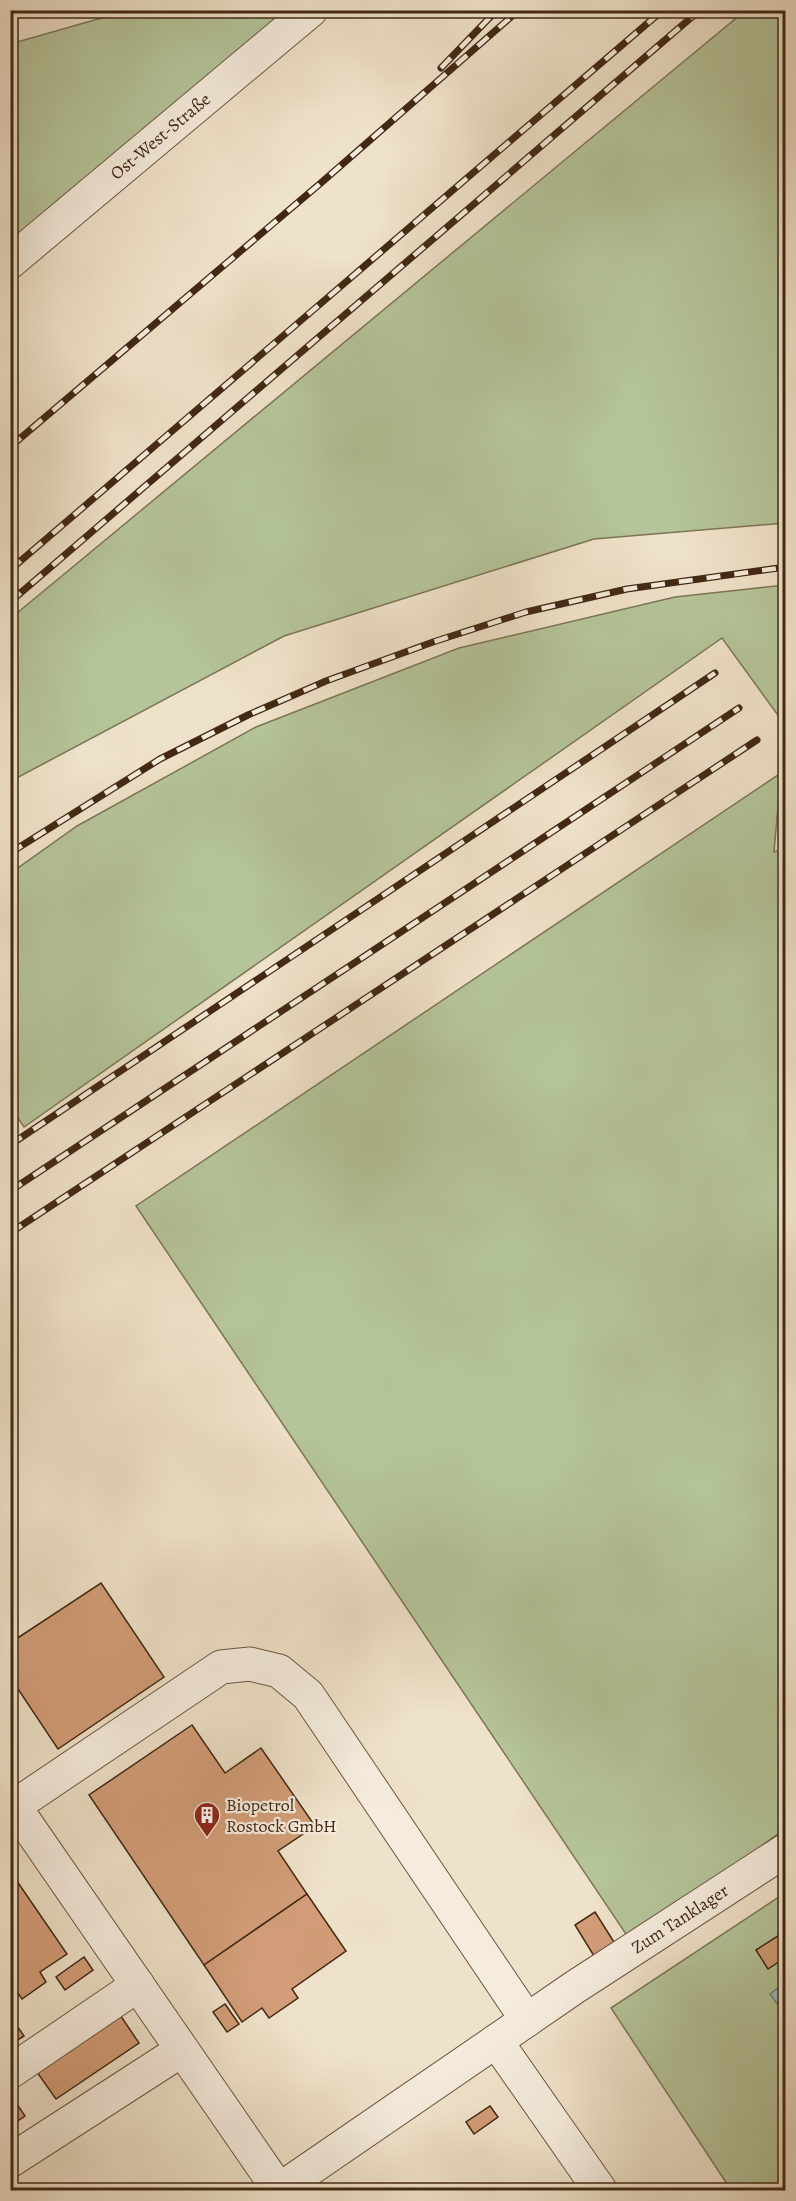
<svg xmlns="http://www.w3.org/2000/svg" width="796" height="2201" font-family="Alegreya,serif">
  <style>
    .green { fill: #b5c49a; stroke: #7c7657; stroke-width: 1.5 }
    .water { fill: #9abdba; stroke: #778178; stroke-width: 1.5 }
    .building { fill: #d29d78; stroke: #422814; stroke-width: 1.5 }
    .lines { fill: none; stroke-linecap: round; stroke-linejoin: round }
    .minor-casing { stroke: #6d5642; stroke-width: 35 }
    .minor { stroke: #f5ecdd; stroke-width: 33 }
    .rail-casing { stroke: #422814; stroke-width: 7 }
    .rail { stroke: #f5ecdd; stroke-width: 4.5; stroke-dasharray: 14; stroke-linecap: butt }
    .labels { text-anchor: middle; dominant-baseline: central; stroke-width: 4.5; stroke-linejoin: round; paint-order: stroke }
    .street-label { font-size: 18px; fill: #422814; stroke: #f5ecdd }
    .poi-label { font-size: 18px; fill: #422814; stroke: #f5ecdd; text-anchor: start }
  </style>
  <rect width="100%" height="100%" fill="#efe2ca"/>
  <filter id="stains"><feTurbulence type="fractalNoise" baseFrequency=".00333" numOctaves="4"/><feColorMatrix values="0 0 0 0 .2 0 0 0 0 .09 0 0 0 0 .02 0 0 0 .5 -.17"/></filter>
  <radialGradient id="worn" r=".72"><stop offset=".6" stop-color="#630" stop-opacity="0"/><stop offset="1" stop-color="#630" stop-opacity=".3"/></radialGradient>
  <g class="green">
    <path d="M746 10 785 11V523L594 539 284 636 11 781V618Z"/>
    <path d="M126 11H289L11 244 10 44Z"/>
    <path d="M785 585V725L722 638 24 1127 11 1108V873L77 826 256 727 459 648 675 597Z"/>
    <path d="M781 773 774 852 785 848V1829L630 1940 136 1206Z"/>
    <path d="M785 1893V2190H731L611 2008Z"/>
  </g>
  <path class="water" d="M785 1983V2015L770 1994Z"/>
  <g class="building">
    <path d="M101 1583 164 1677 58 1749 10 1677V1643Z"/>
    <path d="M192 1725 225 1773 261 1748 315 1826 278 1851 307 1894 204 1965 89 1795Z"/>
    <path d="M10 1871 67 1954 40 1972 46 1982 22 1999 10 1982Z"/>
    <path d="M307 1894 346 1951 292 1989 298 1998 269 2018 262 2008 242 2022 204 1965Z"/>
    <path d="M595 1912 614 1942 594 1956 575 1925Z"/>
    <path d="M784 1932 786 1957 768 1969 756 1950Z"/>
    <path d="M84 1957 93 1970 65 1990 56 1977Z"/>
    <path d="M225 2004 239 2024 227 2032 213 2012Z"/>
    <path d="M118 2012 139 2043 56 2099 34 2068Z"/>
    <path d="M10 2016 24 2036 10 2045Z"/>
    <path d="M10 2094 25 2116 10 2126Z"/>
    <path d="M490 2106 498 2117 474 2134 466 2122Z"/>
  </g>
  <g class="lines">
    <g class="minor-casing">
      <g id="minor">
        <path id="s1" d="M10 262 311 10"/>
        <path d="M10 1800 279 2190"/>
        <path d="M10 1809 221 1667 250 1664 279 1671 308 1695 527 2020"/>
        <path d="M496 2041 600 2190"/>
        <path d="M10 2072 138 1985"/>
        <path d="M10 2161 182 2050"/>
        <path id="s2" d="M279 2190 575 1987 786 1850"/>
      </g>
    </g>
    <use href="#minor" class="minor"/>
    <g class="rail-casing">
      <g id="rail">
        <path d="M441 68 497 10"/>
        <path d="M10 447 322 182 519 10"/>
        <path d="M10 570 663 10"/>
        <path d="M10 602 700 10"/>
        <path d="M10 853 160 759 248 715 326 681 433 642 526 612 627 589 786 567"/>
        <path d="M10 1145 715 673"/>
        <path d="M10 1191 739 708"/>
        <path d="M10 1233 757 740"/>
      </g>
    </g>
    <use href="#rail" class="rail"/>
  </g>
  <defs>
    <g id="building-pin" transform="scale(1.35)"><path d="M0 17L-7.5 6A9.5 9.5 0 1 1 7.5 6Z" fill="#8f2418" stroke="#f5ecdd"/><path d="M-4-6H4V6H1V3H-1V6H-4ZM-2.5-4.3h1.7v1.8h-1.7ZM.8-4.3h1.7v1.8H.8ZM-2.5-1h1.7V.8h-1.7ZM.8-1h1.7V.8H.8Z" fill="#fff"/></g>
  </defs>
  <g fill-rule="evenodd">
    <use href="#building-pin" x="207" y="1815"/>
  </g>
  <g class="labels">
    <g class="street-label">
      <text stroke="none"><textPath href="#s1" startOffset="196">Ost-West-Straße</textPath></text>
      <text stroke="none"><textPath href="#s2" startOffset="484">Zum Tanklager</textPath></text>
    </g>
    <g class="poi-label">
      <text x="226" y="1805">Biopetrol<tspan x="226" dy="21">Rostock GmbH</tspan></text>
    </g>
  </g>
  <rect width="796" height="2201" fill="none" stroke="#efe2ca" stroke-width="36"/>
  <rect x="12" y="12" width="772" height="2177" fill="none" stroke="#422814" stroke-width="3"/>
  <rect x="18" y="18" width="760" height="2165" fill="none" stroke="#422814" stroke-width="1.5"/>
  <rect width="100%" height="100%" filter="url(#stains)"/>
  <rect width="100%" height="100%" fill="url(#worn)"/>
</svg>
